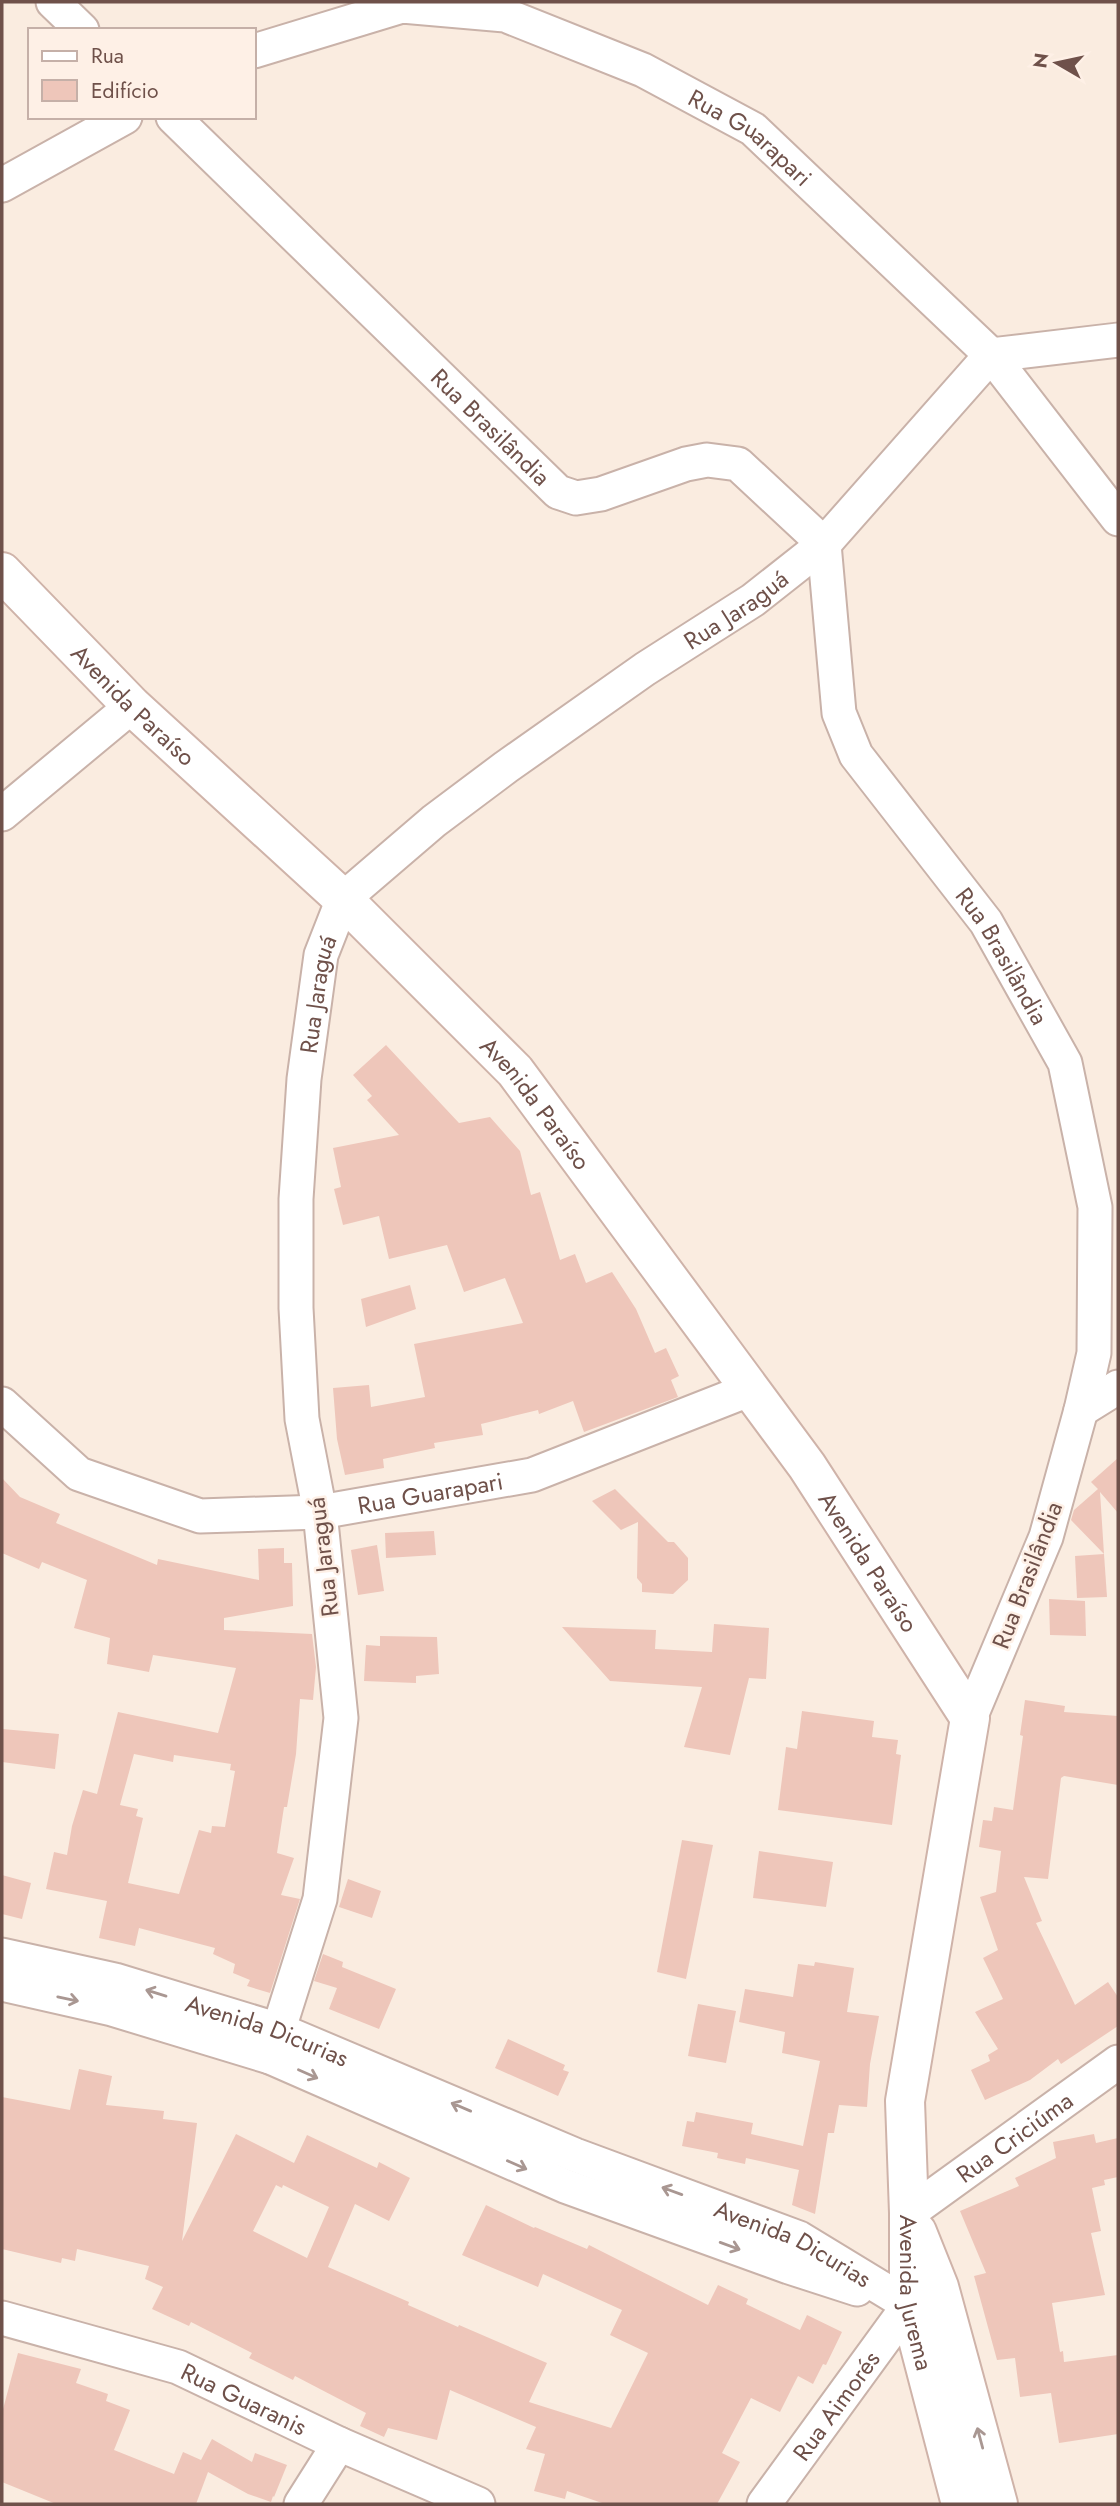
<svg xmlns="http://www.w3.org/2000/svg" width="1120" height="2506" font-family="Jost,sans-serif">
  <style>
    .building { fill: #eec6ba; fill-rule: evenodd }
    .lines { fill: none; stroke-linecap: round; stroke-linejoin: round }
    .minor-casing { stroke: #c9b2a9; stroke-width: 37 }
    .secondary-casing { stroke: #cfb3a9; stroke-width: 42 }
    .minor { stroke: #fff; stroke-width: 33 }
    .secondary { stroke: #fff; stroke-width: 38 }
    .oneway { stroke: #a99792 }
    .labels { text-anchor: middle; dominant-baseline: central; stroke-width: 5; stroke-linejoin: round; paint-order: stroke }
    .street-label { font-size: 24px; fill: #6f514a; stroke: #fef0e6 }
  </style>
  <rect width="100%" height="100%" fill="#faece0"/>
  <g class="building">
    <path d="M386 1045 459 1123 490 1117 520 1151 531 1195 540 1192 560 1260 575 1254 586 1283 612 1272 636 1309 655 1353 666 1348 679 1376 671 1380 678 1397 584 1432 573 1401 539 1414 538 1410 481 1424 483 1435 434 1443 435 1448 383 1459 384 1468 345 1475 337 1439 333 1388 369 1385 371 1407 425 1397 414 1344 523 1323 505 1278 464 1292 447 1245 389 1259 379 1216 343 1225 334 1189 341 1187 333 1148 399 1135 367 1100 372 1096 353 1075Z"/>
    <path d="M410 1285 416 1309 366 1327 361 1299Z"/>
    <path d="M1118 1458V1513L1100 1492 1104 1554 1071 1520 1074 1510 1098 1489 1091 1482Z"/>
    <path d="M2 1478 20 1497 60 1514 56 1523 157 1565 158 1559 259 1580 258 1549 284 1548V1563H292L293 1606 224 1618V1630L312 1634 316 1667 313 1700 300 1699 296 1754 287 1807H284L277 1853 294 1858 281 1895 300 1899 270 1993 247 1986 250 1980 233 1973 235 1964 213 1954 215 1948 139 1928 135 1946 99 1938 107 1901 46 1889 54 1852 67 1855 72 1826 83 1790 97 1794 118 1712 218 1733 236 1668 153 1655 149 1672 107 1664 110 1638 74 1628 87 1580 42 1562 39 1569 2 1553ZM134 1754 173 1762 174 1755 231 1764 230 1770 235 1771 225 1827 212 1826 211 1833 199 1830 179 1894 128 1883 143 1818 136 1816 138 1809 120 1805Z"/>
    <path d="M615 1489 668 1542H674L688 1558V1580L673 1594 642 1592V1584L637 1578 638 1522 621 1530 592 1501Z"/>
    <path d="M434 1531 436 1555 386 1558 385 1533Z"/>
    <path d="M377 1545 384 1591 358 1595 351 1550Z"/>
    <path d="M1104 1554 1107 1597 1077 1598 1075 1556Z"/>
    <path d="M1049 1599 1085 1601 1086 1636 1050 1635Z"/>
    <path d="M714 1624 769 1628 766 1679 749 1678 730 1755 684 1747 702 1687 610 1681 562 1627 656 1630 655 1649 712 1652Z"/>
    <path d="M380 1636 437 1637 439 1674 416 1676V1683L364 1681 366 1645 380 1646Z"/>
    <path d="M1025 1700 1065 1706 1064 1712 1118 1716V1785L1064 1776 1061 1778 1048 1879 1024 1877 1042 1921 1036 1923 1075 2005 1108 1982 1118 1997V2026L1061 2064 1058 2059 1030 2080 985 2100 971 2070 990 2061 988 2055 998 2049 975 2012 1003 1999 983 1958 998 1950 980 1897 996 1892 1001 1851 979 1847 983 1820 992 1821 994 1807 1013 1810 1023 1736 1020 1735Z"/>
    <path d="M802 1711 874 1721 872 1737 898 1740 896 1754 901 1755 892 1825 778 1810 786 1747 797 1749Z"/>
    <path d="M2 1729 59 1734 55 1769 2 1762Z"/>
    <path d="M682 1840 713 1845 686 1979 657 1972Z"/>
    <path d="M759 1851 833 1862 826 1907 753 1898Z"/>
    <path d="M2 1875 31 1883 22 1919 2 1914Z"/>
    <path d="M348 1879 381 1891 372 1918 339 1907Z"/>
    <path d="M323 1954 343 1962 342 1967 396 1989 379 2029 329 2009 337 1988 314 1981Z"/>
    <path d="M815 1962 854 1968 847 2012 879 2016 870 2064 867 2107 839 2105 834 2133H828L815 2214 792 2205 799 2170 746 2158 745 2164 717 2158 718 2153 682 2146 687 2121 694 2122 696 2112 753 2123 751 2134 803 2146 820 2061 782 2053 785 2032 739 2022 745 1989 793 1997 798 1964 814 1966Z"/>
    <path d="M698 2004 736 2011 726 2063 688 2056Z"/>
    <path d="M508 2039 565 2065 563 2070 569 2072 558 2096 495 2068Z"/>
    <path d="M79 2069 112 2076 106 2105 164 2111 163 2119 197 2123 182 2241 236 2134 294 2163 307 2135 377 2168 379 2162 410 2178 389 2221 355 2204 328 2267 409 2302 408 2305 458 2327 459 2325 547 2363 529 2402 611 2428 648 2353 610 2335 622 2310 543 2274 538 2287 462 2255 486 2205 534 2228 535 2227 587 2249 589 2245 708 2305 718 2285 748 2299 746 2304 800 2330 807 2315 842 2332 826 2365 823 2364 813 2384 798 2376 780 2412 751 2398 722 2453 740 2462 717 2504H605L567 2491 565 2499 534 2491 545 2454 526 2449 536 2427 450 2390 437 2440 388 2428 384 2437 360 2426 366 2413 295 2376 293 2380 249 2358 252 2353 191 2322 189 2326 152 2309 163 2287 145 2279 149 2266 77 2249 75 2261 62 2258 61 2263 2 2249V2097L70 2110ZM276 2185 282 2188 283 2185 329 2207 307 2258 253 2231Z"/>
    <path d="M1094 2134 1096 2143 1118 2138V2177L1104 2180 1105 2185 1092 2188 1101 2231 1091 2233 1105 2295 1052 2303 1060 2352 1063 2351 1064 2362 1118 2355V2434L1059 2443 1051 2393 1020 2397 1015 2358 997 2360 974 2276 986 2273 960 2211 1019 2186 1015 2178 1056 2158 1053 2142Z"/>
    <path d="M18 2353 81 2369 76 2383 108 2394 106 2401 130 2410 114 2450 174 2474 183 2452 201 2460 212 2439 252 2462 255 2453 287 2465 274 2497 273 2496 271 2502 248 2494 208 2472 196 2504H56L2 2482V2413Z"/>
  </g>
  <g class="lines">
    <g class="minor-casing">
      <g id="minor">
        <path d="M53 2 82 30"/>
        <path id="s1" d="M254 51 402 6 505 15 643 70 753 129 991 355 1118 519"/>
        <path id="s2" d="M173 117 558 492 576 498 601 494 686 464 707 460 738 464 824 544 839 713 856 755 986 922 1065 1063 1095 1207 1094 1353 1081 1410 1046 1537 970 1718"/>
        <path d="M2 185 125 117"/>
        <path d="M2 814 132 706"/>
        <path id="s3" d="M2 1404 79 1474 200 1516 320 1512 532 1475 751 1389"/>
        <path d="M1081 1410 1118 1387"/>
        <path id="s4" d="M2 1955 115 1980 279 2030 575 2155 799 2238 909 2305"/>
        <path d="M2 1984 112 2009 270 2057 565 2186 789 2267 857 2289"/>
        <path id="s5" d="M270 2057 320 1899 341 1718 320 1512 302 1419 296 1308V1199L304 1079 321 955 343 899 434 821 506 767 645 669 753 600 824 544 991 355 1118 340"/>
        <path id="s6" d="M909 2213 1118 2062"/>
        <path id="s7" d="M2 2318 178 2367 339 2444 478 2504"/>
        <path d="M301 2504 339 2444"/>
        <path id="s8" d="M764 2504 909 2305"/>
      </g>
    </g>
    <g class="secondary-casing">
      <g id="secondary">
        <path id="s9" d="M2 572 132 706 343 899 515 1071 807 1466 970 1718 905 2101 909 2213V2305L961 2504"/>
        <path d="M917 2232 939 2287 998 2504"/>
      </g>
    </g>
    <use href="#minor" class="minor"/>
    <use href="#secondary" class="secondary"/>
  </g>
  <defs><path id="oneway-shaft" d="M-6 0H5M1.5-3L5.5 0L1.5 3" fill="none" stroke-width="1.6" stroke-linecap="round" stroke-linejoin="round" transform="scale(1.75)"/></defs>
  <g class="oneway">
    <use href="#oneway-shaft" transform="translate(156 1993) rotate(-163)"/>
    <use href="#oneway-shaft" transform="translate(68 1999) rotate(12)"/>
    <use href="#oneway-shaft" transform="translate(308 2074) rotate(24)"/>
    <use href="#oneway-shaft" transform="translate(461 2107) rotate(-157)"/>
    <use href="#oneway-shaft" transform="translate(517 2165) rotate(24)"/>
    <use href="#oneway-shaft" transform="translate(672 2191) rotate(-160)"/>
    <use href="#oneway-shaft" transform="translate(730 2246) rotate(20)"/>
    <use href="#oneway-shaft" transform="translate(980 2438) rotate(-105)"/>
  </g>
  <g class="labels">
    <g class="street-label">
      <text stroke="none"><textPath href="#s1" startOffset="534">Rua Guarapari</textPath></text>
      <text stroke="none"><textPath href="#s2" startOffset="444">Rua Brasilândia</textPath></text>
      <text stroke="none"><textPath href="#s5" startOffset="1664">Rua Jaraguá</textPath></text>
      <text stroke="none"><textPath href="#s9" startOffset="187">Avenida Paraíso</textPath></text>
      <text stroke="none"><textPath href="#s2" startOffset="1306">Rua Brasilândia</textPath></text>
      <text stroke="none"><textPath href="#s5" startOffset="1076">Rua Jaraguá</textPath></text>
      <text stroke="none"><textPath href="#s9" startOffset="754">Avenida Paraíso</textPath></text>
      <text stroke="none"><textPath href="#s3" startOffset="464">Rua Guarapari</textPath></text>
      <text transform="translate(323 1557) rotate(-97)">Rua Jaraguá</text>
      <text stroke="none"><textPath href="#s9" startOffset="1321">Avenida Paraíso</textPath></text>
      <text transform="translate(1027 1575) rotate(-69)">Rua Brasilândia</text>
      <text stroke="none"><textPath href="#s4" startOffset="276">Avenida Dicurias</textPath></text>
      <text stroke="none"><textPath href="#s6" startOffset="130">Rua Criciúma</textPath></text>
      <text stroke="none"><textPath href="#s4" startOffset="844">Avenida Dicurias</textPath></text>
      <text stroke="none"><textPath href="#s9" startOffset="2088">Avenida Jurema</textPath></text>
      <text stroke="none"><textPath href="#s7" startOffset="256">Rua Guaranis</textPath></text>
      <text stroke="none"><textPath href="#s8" startOffset="122">Rua Aimorés</textPath></text>
    </g>
  </g>
  <rect width="1120" height="2506" fill="none" stroke="#6f514a" stroke-width="7"/>
  <rect x="28" y="28" width="228" height="91" fill="#fef0e6" stroke="#c5b0a8" stroke-width="2"/>
  <rect x="42" y="51" width="35" height="10" fill="#ffffff" stroke="#c5b0a8" stroke-width="2"/>
  <text x="91" y="63" font-size="21" fill="#6f514a">Rua</text>
  <rect x="42" y="80" width="35" height="21" fill="#eec6ba" stroke="#c5b0a8" stroke-width="2"/>
  <text x="91" y="98" font-size="21" fill="#6f514a">Edifício</text>
  <g transform="translate(1057 63) rotate(279)" stroke="#fef0e6" stroke-width="5" paint-order="stroke">
  <path d="M0-5L12 26L0 18L-12 26Z" fill="#6f514a"/>
  <text y="-10" font-size="19" font-weight="bold" text-anchor="middle" fill="#6f514a">N</text>
  </g>
</svg>
